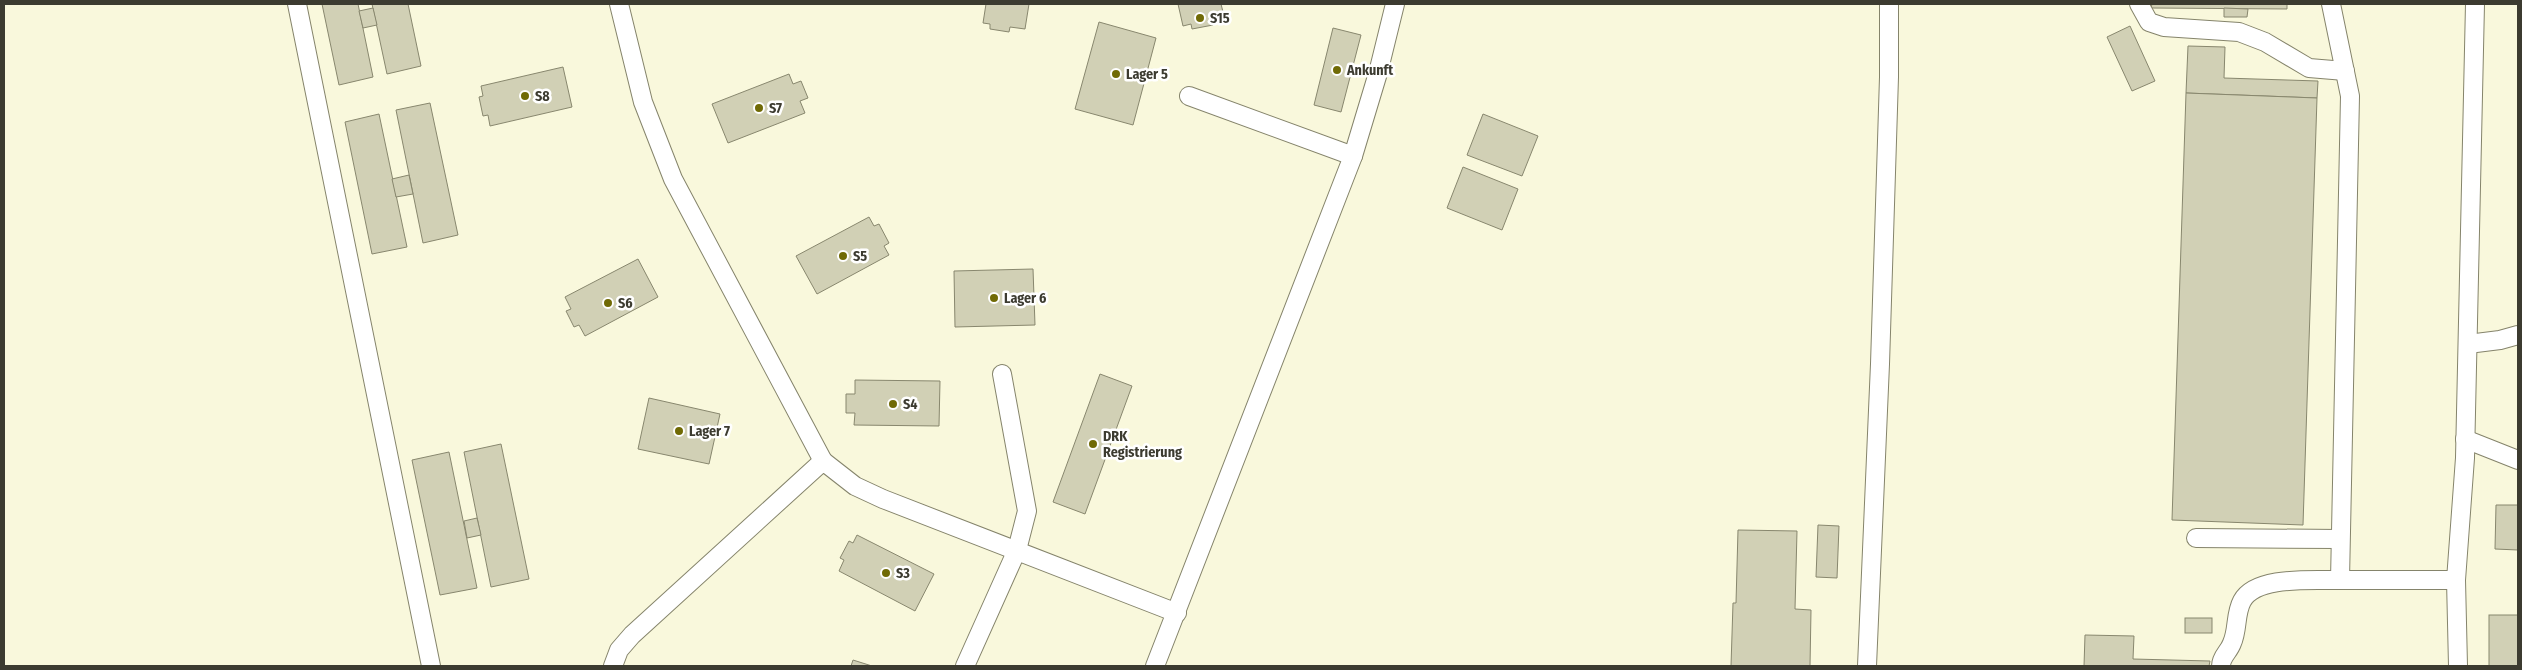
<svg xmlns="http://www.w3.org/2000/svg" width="2522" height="670" font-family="'Fira Sans Condensed',sans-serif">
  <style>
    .building { fill: #d1d0b5; stroke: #88876e }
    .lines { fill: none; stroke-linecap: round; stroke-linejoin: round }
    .minor-casing { stroke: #85846b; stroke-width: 20 }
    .minor { stroke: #fff; stroke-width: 18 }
    .poi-dot { fill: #706a05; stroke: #fff; stroke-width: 2 }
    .labels { text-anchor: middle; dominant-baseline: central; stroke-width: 5; stroke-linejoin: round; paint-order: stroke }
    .poi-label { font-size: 14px; font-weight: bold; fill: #3c3b30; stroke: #fff; text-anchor: start }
  </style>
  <rect width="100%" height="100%" fill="#f9f8dc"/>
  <g class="building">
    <path d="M322 4H358L373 77 339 85Z"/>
    <path d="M372 4H408L421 66 387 74Z"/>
    <path d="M986 4H1029L1025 29 1010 27 1009 32 990 29V24L983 23Z"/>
    <path d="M1178 4H1221L1224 16 1212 19 1213 25 1192 29 1191 24 1183 26Z"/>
    <path d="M2152 4H2287V9L2151 8Z"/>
    <path d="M373 8 377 25 363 28 359 11Z"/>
    <path d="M2224 8 2248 9 2247 17H2224Z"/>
    <path d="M1099 22 1156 38 1133 125 1075 109Z"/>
    <path d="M2130 26 2155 81 2132 91 2107 37Z"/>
    <path d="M1333 28 1361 35 1341 112 1314 105Z"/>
    <path d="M2188 46 2225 47 2224 78 2318 81 2317 98 2186 93Z"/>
    <path d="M563 67 572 107 490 126 488 115 483 116 479 97 483 96 481 86Z"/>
    <path d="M789 74 793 84 801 81 808 98 800 101 805 113 728 143 712 104Z"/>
    <path d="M2186 93 2317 98 2303 525 2172 520Z"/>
    <path d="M430 103 458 235 423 243 396 110Z"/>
    <path d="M379 114 407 247 372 254 345 122Z"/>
    <path d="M1483 114 1538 136 1522 176 1467 155Z"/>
    <path d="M1463 167 1518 189 1502 230 1447 208Z"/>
    <path d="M409 175 413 194 396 197 392 179Z"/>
    <path d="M869 217 874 226 879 224 889 243 884 246 889 255 817 294 796 256Z"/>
    <path d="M638 259 658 297 585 336 579 325 574 327 566 311 571 309 565 297Z"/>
    <path d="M1033 269 1035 325 955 327 954 271Z"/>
    <path d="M1100 374 1132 386 1085 514 1053 502Z"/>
    <path d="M855 380 940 381 939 426 854 425 855 413H846V394H855Z"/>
    <path d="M649 398 720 414 709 464 638 449Z"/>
    <path d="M501 444 529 579 491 587 464 452Z"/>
    <path d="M449 452 477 588 440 595 412 460Z"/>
    <path d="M2496 505H2518V550L2495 549Z"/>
    <path d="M477 518 481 535 467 538 464 521Z"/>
    <path d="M1818 525 1839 526 1837 578 1816 577Z"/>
    <path d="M1738 530 1797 531 1795 609 1811 610 1810 666H1731L1733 603H1736Z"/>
    <path d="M857 535 934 574 915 611 839 571 844 560 840 558 849 541 853 543Z"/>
    <rect x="2489" y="615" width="29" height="51"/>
    <rect x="2185" y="618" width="27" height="15"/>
    <path d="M2085 635 2134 636 2133 659 2210 661 2209 666H2084Z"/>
    <path d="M853 660 872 666H851Z"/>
  </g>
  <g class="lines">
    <g class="minor-casing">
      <g id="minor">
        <path d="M297 4 431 666"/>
        <path d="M619 4 643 102 673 179 823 461"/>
        <path d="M2139 4 2149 22 2164 27 2239 32 2265 42 2309 68 2345 71"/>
        <path d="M1189 96 1353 156"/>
        <path d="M2468 344 2500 340 2518 335"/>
        <path d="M2465 439 2518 460"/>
        <path d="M2196 538 2340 539"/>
        <path d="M2340 580H2456"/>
        <path d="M613 666 619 650 632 635 823 461 855 486 883 499 1177 613"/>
        <path d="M965 666 1017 550 1027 511 1002 374"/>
        <path d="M1155 666 1353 156 1378 73 1395 4"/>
        <path d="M1867 666 1880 364 1889 77V4"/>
        <path d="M2221 666C2221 656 2229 652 2232 643 2238 630 2235 614 2242 601 2256 575 2314 581 2340 580L2350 96 2331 4"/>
        <path d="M2458 666 2456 580 2465 458 2475 4"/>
      </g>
    </g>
    <use href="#minor" class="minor"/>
  </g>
  <g class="poi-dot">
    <circle cx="1200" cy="18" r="5"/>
    <circle cx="1337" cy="70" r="5"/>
    <circle cx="1116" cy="74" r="5"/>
    <circle cx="525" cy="96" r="5"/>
    <circle cx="759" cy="108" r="5"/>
    <circle cx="843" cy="256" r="5"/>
    <circle cx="994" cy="298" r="5"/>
    <circle cx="608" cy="303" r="5"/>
    <circle cx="893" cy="404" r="5"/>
    <circle cx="679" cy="431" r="5"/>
    <circle cx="1093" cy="444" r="5"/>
    <circle cx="886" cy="573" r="5"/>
  </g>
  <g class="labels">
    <g class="poi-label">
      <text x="1210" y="18">S15</text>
      <text x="1347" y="70">Ankunft</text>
      <text x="1126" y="74">Lager 5</text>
      <text x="535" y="96">S8</text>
      <text x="769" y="108">S7</text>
      <text x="853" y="256">S5</text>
      <text x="1004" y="298">Lager 6</text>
      <text x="618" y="303">S6</text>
      <text x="903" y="404">S4</text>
      <text x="689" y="431">Lager 7</text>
      <text x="1103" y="436">DRK<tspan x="1103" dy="16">Registrierung</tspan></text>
      <text x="896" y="573">S3</text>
    </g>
  </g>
  <rect width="2522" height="670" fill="none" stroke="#3c3b30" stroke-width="10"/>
</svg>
